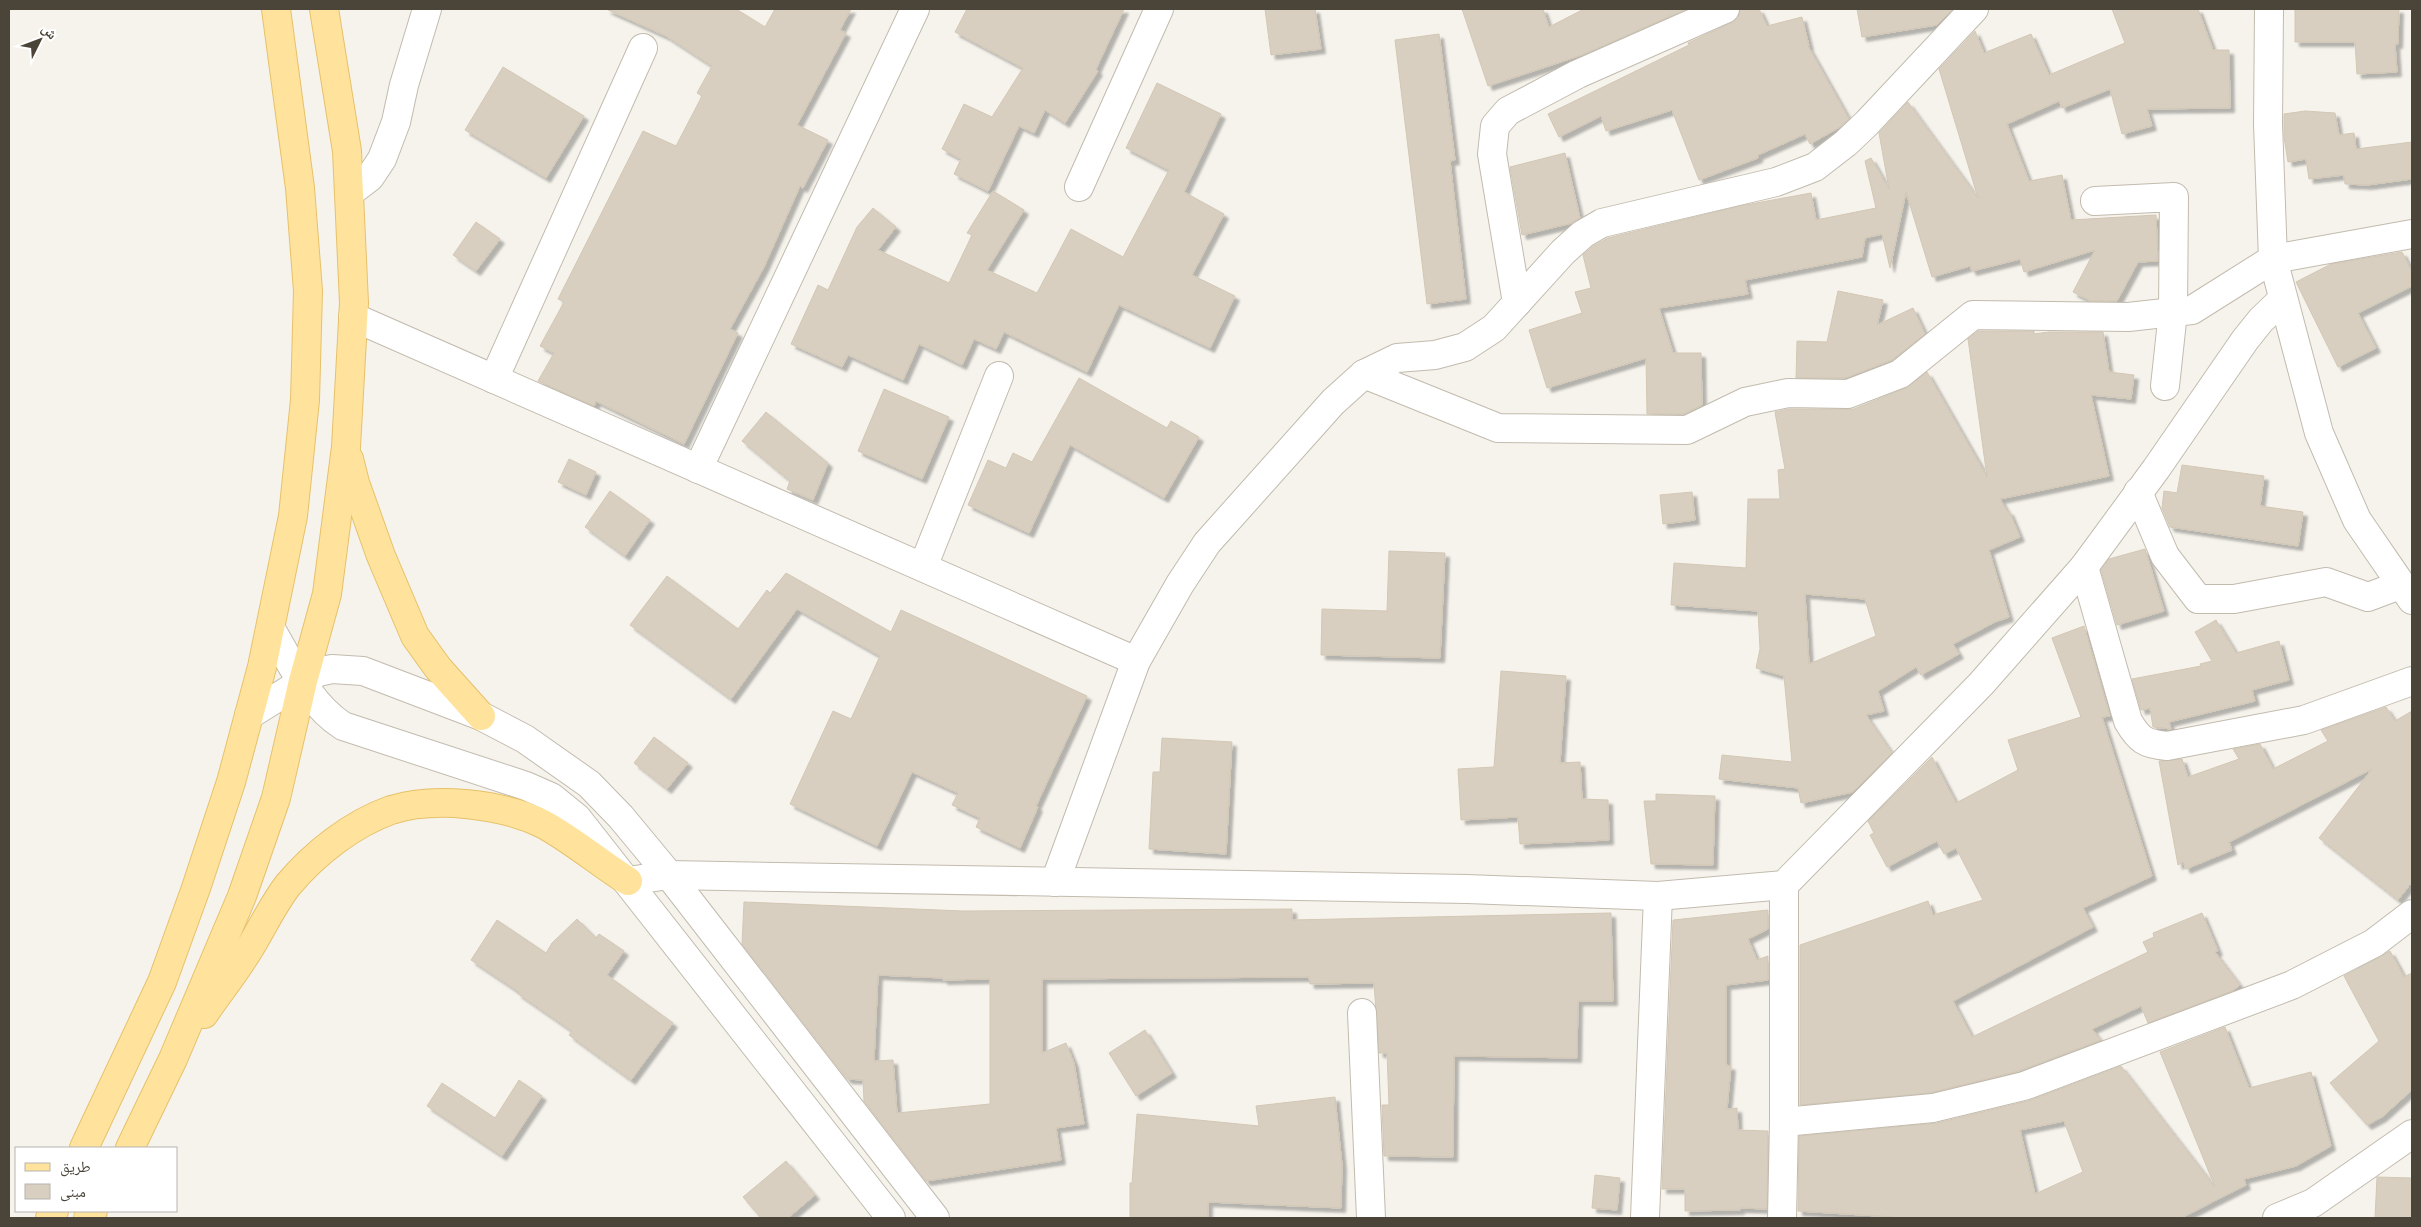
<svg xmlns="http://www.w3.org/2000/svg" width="2421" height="1227" font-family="'Asap Condensed','Noto Naskh Arabic',sans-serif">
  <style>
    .building { fill: #d8cfc1; stroke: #d3c7b4; fill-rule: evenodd; filter: url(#shadow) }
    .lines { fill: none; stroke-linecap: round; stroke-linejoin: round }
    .minor-casing { stroke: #c2bbae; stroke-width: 30 }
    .major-casing { stroke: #e6c16a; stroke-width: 30 }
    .minor { stroke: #fff; stroke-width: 28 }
    .major { stroke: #ffe39c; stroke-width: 28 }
  </style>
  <defs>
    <filter id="shadow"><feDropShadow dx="4.5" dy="4.5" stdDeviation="1" flood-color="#0004"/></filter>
  </defs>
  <rect width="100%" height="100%" fill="#f6f3ec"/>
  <g class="building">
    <path d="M606 9H736L765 27 775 9H851L840 30 846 33 797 125 828 140 803 188 800 186 764 267 730 329 738 333 684 444 596 401 594 406 538 381 554 353 540 346 564 302 558 299 643 131 676 146 702 96 697 93 712 66 666 36Z"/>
    <path d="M967 9H1124L1096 69 1098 71 1065 123 1045 110 1034 133 1019 126 988 191 954 174 961 159 942 149 964 104 992 117 1023 68 955 32Z"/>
    <path d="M1265 9H1315L1321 49 1271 55Z"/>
    <path d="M1462 9H1543L1549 27 1584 9H1687L1582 55 1488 86Z"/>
    <path d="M1740 9H1759L1767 26 1802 17 1809 46H1808L1849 119 1840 127 1810 144 1805 134 1758 155V158L1699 180 1672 110 1606 131 1601 116 1559 137 1548 114 1689 45 1688 43 1731 23 1738 18Z"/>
    <path d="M1857 9H1953L1937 25 1862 37Z"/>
    <path d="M2112 9H2198L2213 50H2229L2230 108 2147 109 2152 126 2122 134 2110 89 2062 108 2059 101 2007 124 2029 181 2062 175 2071 220 2156 215 2158 261 2138 262 2117 301H2091L2073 292 2095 250 2024 272 2020 259 1972 271 1970 266 1932 277 1906 192 1890 268 1882 234 1865 238 1862 257 1745 280 1748 294 1659 308 1673 353H1701L1702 405 1684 414H1647L1646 358 1547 388 1529 330 1582 313 1575 292 1591 288 1583 255 1592 247 1608 238 1740 206 1811 193 1816 220 1876 208 1865 161 1871 158 1889 189 1879 133 1908 102 1978 198 1939 69 1975 31 1984 53 2031 34 2049 75 2125 43Z"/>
    <path d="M2295 9H2399L2398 44H2395L2397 72 2357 74 2355 42H2295Z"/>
    <path d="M1439 34 1455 160 1450 161 1466 299 1427 304 1395 40Z"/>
    <path d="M503 67 584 116 546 178 465 130Z"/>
    <path d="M1157 83 1221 114 1184 192 1224 214 1192 275 1235 296 1210 348 1119 305 1087 372 1004 332 996 349 974 339 962 365 919 344 903 380 848 355 842 367 791 344 818 285 828 290 857 227 873 208 896 227 878 250 949 283 972 235 967 233 993 191 1024 210 987 270 1037 293 1071 229 1123 257 1169 170 1126 148Z"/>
    <path d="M2305 111 2335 113 2339 135 2354 133 2356 149 2412 142V179L2367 185 2345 184 2344 175 2309 179 2306 159 2288 162 2284 137V114Z"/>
    <path d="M1565 153 1580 218 1572 223 1522 235 1510 167Z"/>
    <path d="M476 222 500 239 476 271 453 255Z"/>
    <path d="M2402 252 2412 272V286L2358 313 2376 348 2338 367 2296 282 2331 264Z"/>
    <path d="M1838 291 1883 300 1877 325 1913 308 1925 334 1892 360 1845 378H1796L1797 341 1827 342Z"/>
    <path d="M1978 331H2034V334L2049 332H2103L2109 372 2134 375 2131 399 2091 395 2109 476 2000 499 2007 511H2009L2020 537 1989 550 2009 617 1995 622 1953 644 1959 654 1921 675 1916 667 1878 691 1884 711 1866 715 1892 753 1853 792 1801 803 1798 788 1719 779 1722 755 1792 762 1784 676 1756 668 1760 649 1758 611 1671 605 1674 563 1746 568 1748 499H1780L1778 470 1785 469 1775 412 1789 409H1854L1906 388 1927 372 1987 477 1968 339ZM1805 594 1865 599 1876 636 1809 664Z"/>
    <path d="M1079 378 1167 428 1171 421 1199 437 1164 498 1070 445 1029 533 968 505 988 460 1006 468 1013 453 1032 462Z"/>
    <path d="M884 389 949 417 922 479 858 451Z"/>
    <path d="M766 412 828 463 813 500 787 489 790 481 742 441Z"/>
    <path d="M569 459 596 472 586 495 558 482Z"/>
    <path d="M2182 465 2264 476 2260 506 2303 512 2298 546 2170 527 2162 508 2164 491 2177 493Z"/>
    <path d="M610 491 650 520 625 556 585 527Z"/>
    <path d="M1692 492 1695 520 1663 524 1660 495Z"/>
    <path d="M2145 549 2164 611 2117 625 2101 570 2109 559Z"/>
    <path d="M1389 551 1445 553 1440 658 1321 655 1322 609 1387 611Z"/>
    <path d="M786 573 891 632 901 610 1087 696 1036 806 1038 807 1020 848 976 827 980 818 952 805 958 793 912 772 877 846 790 804 833 711 851 719 880 656 797 609 731 699 630 625 667 576 738 629 767 590 770 593Z"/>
    <path d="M2216 620 2236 653 2279 641 2289 680 2252 690 2255 701 2169 722 2171 729 2153 727 2150 708 2141 710 2132 679 2201 666 2200 664 2212 661 2195 632Z"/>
    <path d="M2084 626 2110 716 2102 717 2152 876 2083 908 2093 927 1953 1001 1972 1037 2148 952 2143 942 2154 937 2153 933 2202 913 2218 951 2215 952 2240 985 2232 991 2148 1023 2141 1006 2092 1029 2101 1040 2019 1071 1930 1093 1800 1105V945L1928 901 1933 915 1983 900 1956 848 1944 854 1937 841 1887 867 1870 835 1874 833 1868 821 1932 757 1956 803 2018 770 2008 740 2081 717 2052 638Z"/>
    <path d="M1501 671 1566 676 1560 763 1580 762 1582 799 1608 800 1609 840 1520 844 1518 817 1461 820 1458 769 1494 767Z"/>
    <path d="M2386 707 2395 721 2412 711V882L2398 900 2319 838 2372 769 2229 842 2232 850 2186 869 2183 862 2178 865 2159 761 2182 759 2188 777 2239 759 2233 749 2260 744 2273 769 2328 741 2321 730Z"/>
    <path d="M654 737 688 763 667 789 634 763Z"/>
    <path d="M1162 738 1232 742 1226 854 1149 849 1153 772H1160Z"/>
    <path d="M1656 794 1715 796 1713 865 1651 864 1644 801H1656Z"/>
    <path d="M744 902 963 911 1292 909V920L1611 913 1613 1001H1578L1577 1058 1454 1056 1453 1157 1384 1156 1382 1105H1389L1387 1053H1379L1374 983 1310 984 1309 977 1042 979V1053L1066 1043 1074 1063 1084 1124 1056 1128 1061 1160 926 1181 864 1101 863 1080 847 1079 742 944ZM878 975 943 978V980L990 979V1104L897 1113 893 1060 874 1061Z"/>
    <path d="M1768 910V929L1748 939 1757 960 1768 956V980L1726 985V1065L1731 1066 1727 1109 1737 1108 1738 1130 1768 1131 1767 1209 1740 1208V1210L1685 1211V1189H1662L1673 920Z"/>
    <path d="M577 919 596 938 599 934 624 951 607 975 673 1023 631 1080 569 1035 572 1031 517 993 519 992 471 960 497 920 546 953 552 943Z"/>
    <path d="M2390 951 2404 977 2412 973V1090L2382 1117 2367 1125 2330 1083 2379 1041 2344 976Z"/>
    <path d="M2225 1027 2249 1088 2311 1072 2331 1146 2296 1166 2244 1179 2246 1185 2181 1218H1894V1217L1798 1211 1799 1136 1937 1123 2028 1101 2121 1066 2215 1187 2160 1052ZM2064 1121 2083 1172 2035 1194 2020 1130Z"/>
    <path d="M1145 1030 1172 1073 1136 1096 1109 1053Z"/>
    <path d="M519 1080 542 1096 502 1156 427 1106 442 1083 495 1118Z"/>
    <path d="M1335 1097 1342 1165 1341 1208 1208 1202V1217L1130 1218V1183H1132L1137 1114 1259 1126 1256 1106Z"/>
    <path d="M786 1161 815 1195 788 1218H761L743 1197Z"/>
    <path d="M1595 1175 1620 1178 1617 1210 1592 1208Z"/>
    <path d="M2377 1177 2412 1178V1218H2375Z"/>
  </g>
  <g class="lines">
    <g class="minor-casing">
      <g id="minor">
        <path d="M2269 9 2268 124 2273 259 2319 433 2357 520 2412 600"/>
        <path d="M1079 187 1159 9"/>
        <path d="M349 193 370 177 382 159 396 122 404 85 427 9"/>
        <path d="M2095 201 2174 197 2173 312 2165 386"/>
        <path d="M1517 303 1492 154 1495 126 1508 111 1578 74 1725 9"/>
        <path d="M353 317 1136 661"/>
        <path d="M1364 374 1498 428 1687 430 1745 402 1788 393 1848 394 1900 374 1973 315 2128 317 2192 310 2273 259 2412 234"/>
        <path d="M494 379 643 48"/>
        <path d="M698 469 915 9"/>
        <path d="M2138 492 2165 556 2198 599H2234L2326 582 2368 597 2400 585"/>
        <path d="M923 567 999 376"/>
        <path d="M2084 567 2128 721C2139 740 2145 744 2167 746L2304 720 2412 681"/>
        <path d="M271 629C291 663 309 704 343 726L526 786 551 797 577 818 891 1218"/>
        <path d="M249 715 318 672 332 669 363 671 481 716 525 739 589 784 621 817 669 875 935 1218"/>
        <path d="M628 881 669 875 1467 889 1658 896 1784 885 1981 684 2084 567 2156 469 2245 340 2261 320 2283 299"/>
        <path d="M1055 882 1136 661 1180 584 1207 543 1333 402 1364 374 1397 358 1435 355 1465 347 1494 328 1563 252 1583 234 1602 223 1776 182 1815 167 1846 143 1867 123 1974 9"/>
        <path d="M1784 885V1122L1933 1108 2024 1086 2292 985 2374 943 2412 914"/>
        <path d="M1362 1013 1371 1218"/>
        <path d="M1645 1218 1658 896"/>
        <path d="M1782 1218 1784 1122"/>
        <path d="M2277 1218 2313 1203 2412 1134"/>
      </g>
    </g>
    <g class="major-casing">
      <g id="major">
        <path d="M349 459 355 483 381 556 415 636 438 668 481 716"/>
        <path d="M204 1014C219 992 237 970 251 946 263 926 274 903 288 885 315 853 352 824 391 810 435 796 502 804 543 824 571 839 601 864 628 881"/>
        <path d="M84 1148 162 982 196 888 231 782 262 667 293 516 305 400 308 291 300 188 276 9"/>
        <path d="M130 1148 173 1059 242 896 276 798 303 681 327 594 346 447 354 303 347 151 324 9"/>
        <path d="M50 1218 54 1211"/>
        <path d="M88 1218 93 1211"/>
      </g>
    </g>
    <use href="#minor" class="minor"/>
    <use href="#major" class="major"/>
  </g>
  <rect width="2421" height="1227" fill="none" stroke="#4b4439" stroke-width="20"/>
  <rect x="15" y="1147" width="162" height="65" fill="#ffffff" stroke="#b7b4b0"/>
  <rect x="25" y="1163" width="25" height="8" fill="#ffe39c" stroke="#b7b4b0"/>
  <text x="60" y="1172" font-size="15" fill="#4b4439">طريق</text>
  <rect x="25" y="1184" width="25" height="15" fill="#d8cfc1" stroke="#b7b4b0"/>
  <text x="60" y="1197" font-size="15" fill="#4b4439">مبنى</text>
  <g transform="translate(40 40) rotate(48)" stroke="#ffffff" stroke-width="4" paint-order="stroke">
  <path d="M0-4L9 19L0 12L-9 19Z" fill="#4b4439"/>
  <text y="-8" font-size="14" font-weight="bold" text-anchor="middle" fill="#4b4439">ش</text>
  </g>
</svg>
